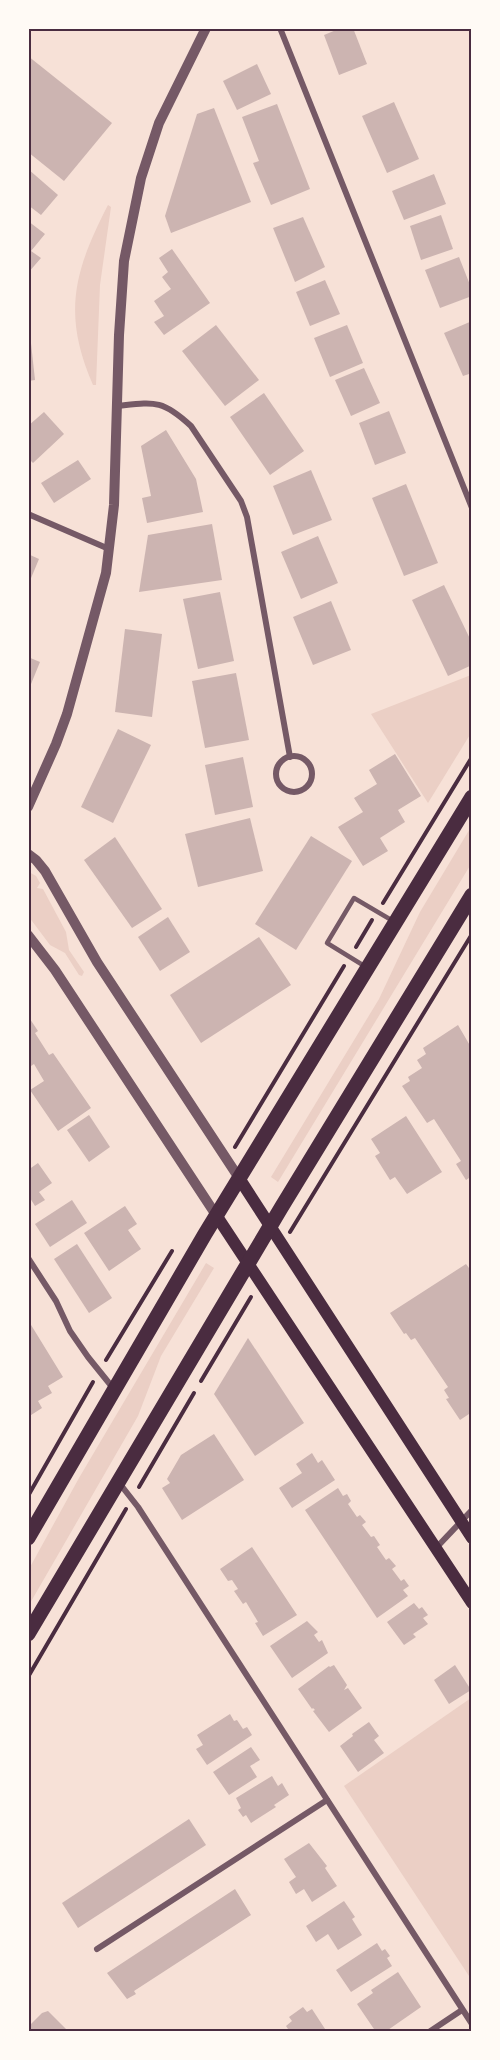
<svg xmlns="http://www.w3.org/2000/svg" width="500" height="2060" font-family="Ubuntu,sans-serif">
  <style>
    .green { fill: #ebcfc5 }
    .building { fill: #ccb4b1 }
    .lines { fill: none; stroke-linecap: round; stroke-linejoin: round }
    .path { stroke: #4a2c40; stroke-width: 4 }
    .service { stroke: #755966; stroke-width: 4.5 }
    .minor { stroke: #755966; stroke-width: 6 }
    .tertiary { stroke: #755966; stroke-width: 10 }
    .secondary { stroke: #4a2c40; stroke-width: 12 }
    .primary { stroke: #4a2c40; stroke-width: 15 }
    .neatline { fill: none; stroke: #4a2c40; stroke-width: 2 }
  </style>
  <rect width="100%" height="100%" fill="#f7e1d7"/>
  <g class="green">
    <path d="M108 205 111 207 100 285 96 385H93C62 314 74 271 108 205Z"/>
    <path d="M471 675V733L428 803 371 714Z"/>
    <path d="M471 827V864L278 1182 271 1177 379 999 420 912Z"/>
    <path d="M29 872 36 876 40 883 37 888 43 889 66 932 69 950 84 972 82 976 79 975 65 953 50 945 29 917Z"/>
    <path d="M206 1263 214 1268 161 1356 138 1416 29 1605V1569L79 1478Z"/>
    <path d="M471 1698V1979L344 1786Z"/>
  </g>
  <g class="building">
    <path d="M341 28H353L367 64 339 75 324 35Z"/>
    <path d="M28 56 112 123 64 181 28 152Z"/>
    <path d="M257 64 271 94 237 110 223 81Z"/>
    <path d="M394 102 419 159 387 173 362 116Z"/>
    <path d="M277 104 310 189 271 205 253 163 259 161 242 117Z"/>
    <path d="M214 108 251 202 171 233 165 216 197 114Z"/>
    <path d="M28 169 58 195 41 215 28 205Z"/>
    <path d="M434 174 446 204 404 220 392 191Z"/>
    <path d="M441 215 453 249 421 260 410 226Z"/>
    <path d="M303 217 325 267 295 282 273 228Z"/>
    <path d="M28 221 45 234 31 251 41 258 28 273Z"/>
    <path d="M172 249 210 303 164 335 154 322 164 316 154 301 171 289 162 277 168 272 159 258Z"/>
    <path d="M459 257 472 290V296L440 308 425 270Z"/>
    <path d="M325 280 340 314 310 326 296 292Z"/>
    <path d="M472 321V373L463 376 444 333Z"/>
    <path d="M216 325 259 380 225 406 182 351Z"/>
    <path d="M347 325 363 363 330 377 314 338Z"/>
    <path d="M28 334H30L35 380 28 381Z"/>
    <path d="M364 368 380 403 351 416 335 380Z"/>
    <path d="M264 393 304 451 270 475 230 417Z"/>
    <path d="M389 411 406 453 375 465 359 423Z"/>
    <path d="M44 412 64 434 33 463 28 458V426Z"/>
    <path d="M166 430 196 479 203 512 147 523 142 498 151 496 141 446Z"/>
    <path d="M78 460 91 479 54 503 41 483Z"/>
    <path d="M311 470 332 520 293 535 273 486Z"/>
    <path d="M406 484 438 563 404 576 372 498Z"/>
    <path d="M212 524 222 580 139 592 148 535Z"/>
    <path d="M318 536 338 583 301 599 281 552Z"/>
    <path d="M28 554 39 559 29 583H28Z"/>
    <path d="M444 585 472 643V665L448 676 412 600Z"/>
    <path d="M220 592 234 661 198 669 183 599Z"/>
    <path d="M331 601 351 650 313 665 293 617Z"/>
    <path d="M125 629 162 634 152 717 115 712Z"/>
    <path d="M28 657 40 662 29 689H28Z"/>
    <path d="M236 673 249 740 205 748 192 681Z"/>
    <path d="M118 729 151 745 113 823 81 807Z"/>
    <path d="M395 754 421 796 398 810 405 822 380 838 388 851 363 866 338 827 363 812 354 798 377 784 369 770Z"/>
    <path d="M243 757 253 807 215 815 205 765Z"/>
    <path d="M250 818 263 871 198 887 185 834Z"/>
    <path d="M311 836 352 861 296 950 255 924Z"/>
    <path d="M115 837 162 909 132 928 84 860Z"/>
    <path d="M168 917 190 952 160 971 138 937Z"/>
    <path d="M259 937 291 985 201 1043 170 995Z"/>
    <path d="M28 1016 38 1031 35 1033 49 1055 53 1053 91 1108 58 1131 30 1090 44 1081 34 1064 28 1068Z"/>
    <path d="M458 1025 472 1049V1176L466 1180 456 1164 461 1161 434 1119 427 1123 402 1086 410 1081 408 1077 422 1068 417 1060 426 1054 423 1048Z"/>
    <path d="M89 1115 110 1147 89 1162 67 1130Z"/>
    <path d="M406 1116 442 1172 407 1194 395 1177 390 1180 375 1156 380 1153 371 1139Z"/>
    <path d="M38 1163 52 1183 39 1192 45 1200 35 1206 30 1198 28 1199V1170Z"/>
    <path d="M72 1200 87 1223 50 1247 35 1224Z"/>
    <path d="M125 1206 137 1224 128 1230 141 1249 109 1271 84 1233Z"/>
    <path d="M77 1244 112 1298 89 1313 54 1259Z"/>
    <path d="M466 1264 472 1272V1412L460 1420 446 1399 449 1398 444 1390 448 1387 415 1338 411 1340 406 1333 404 1334 390 1313Z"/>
    <path d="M28 1320 63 1377 48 1386 52 1393 38 1401 42 1408 28 1417Z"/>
    <path d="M248 1338 304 1423 255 1456 214 1394Z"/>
    <path d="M214 1434 244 1480 182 1520 162 1488 170 1483 167 1479 181 1455Z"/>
    <path d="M312 1453 318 1463 322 1460 335 1480 292 1508 279 1488 302 1473 296 1464Z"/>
    <path d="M338 1488 343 1496 347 1494 351 1501 348 1504 357 1517 360 1515 366 1522 362 1525 371 1537 374 1536 380 1545 377 1547 386 1560 389 1558 396 1566 392 1569 401 1581 404 1579 409 1586 403 1590 408 1596 377 1618 305 1510Z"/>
    <path d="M252 1547 297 1615 263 1636 255 1623 258 1622 246 1602 243 1604 234 1591 238 1589 232 1580 228 1581 220 1569Z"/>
    <path d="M414 1603 419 1609 422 1607 428 1615 423 1618 428 1624 413 1634 416 1637 404 1645 387 1622Z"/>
    <path d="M307 1621 318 1632 314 1635 319 1642 322 1640 328 1653 292 1678 270 1646Z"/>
    <path d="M334 1665 347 1685 344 1690 348 1688 362 1708 329 1732 313 1711 315 1710 313 1708 312 1709 298 1689 329 1666 330 1667Z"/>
    <path d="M455 1665 471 1690 449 1704 434 1680Z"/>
    <path d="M230 1714 234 1721 237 1720 243 1729 247 1727 252 1735 207 1765 196 1749 203 1745 197 1735Z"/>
    <path d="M369 1722 379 1736 374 1740 384 1753 358 1772 340 1746 353 1736 352 1734Z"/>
    <path d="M251 1747 260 1760 250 1766 257 1777 229 1795 213 1772Z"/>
    <path d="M272 1776 278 1786 282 1783 289 1795 274 1805 276 1807 251 1823 246 1815 243 1817 238 1810 241 1808 236 1798Z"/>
    <path d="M189 1819 206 1845 78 1928 62 1903Z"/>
    <path d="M309 1843 327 1866 325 1868 337 1886 312 1902 304 1889 296 1894 289 1882 296 1877 284 1859Z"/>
    <path d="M235 1889 251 1915 134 1991 136 1994 127 1999 107 1973Z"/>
    <path d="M344 1901 355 1917 352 1919 362 1935 338 1950 328 1934 316 1942 306 1926Z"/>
    <path d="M377 1943 382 1951 385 1949 390 1956 387 1958 392 1966 351 1992 336 1970Z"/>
    <path d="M398 1972 421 2007 385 2032H376L357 2004 373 1993 371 1990Z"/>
    <path d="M303 2007 307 2012 312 2009 327 2032H290L286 2026 292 2021 289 2017Z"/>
    <path d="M48 2011 66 2029 63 2032H28V2027L42 2013Z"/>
  </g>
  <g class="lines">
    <g class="path">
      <path d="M383 903 472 757"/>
      <path d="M356 947 372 920"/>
      <path d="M235 1147 344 966"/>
      <path d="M290 1232 472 934"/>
      <path d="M106 1360 172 1251"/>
      <path d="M201 1381 251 1297"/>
      <path d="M139 1487 194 1393"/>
      <path d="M28 1496 93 1382"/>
      <path d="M28 1677 126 1509"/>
    </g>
    <path class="service" d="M366 967 327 943 354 898 393 921"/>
    <g class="minor">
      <path d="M280 28 472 508"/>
      <path d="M117 406C154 402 162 399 191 426L241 501 247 517 290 757"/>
      <path d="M28 514 109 549"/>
      <circle cx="294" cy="774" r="18"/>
      <path d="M28 1258 56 1301 70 1331 88 1357 113 1388"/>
      <path d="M120 1484 138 1507 472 2024"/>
      <path d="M436 1548 472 1510"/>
      <path d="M97 1949 327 1800"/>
      <path d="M429 2032 462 2010"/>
    </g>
    <g class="tertiary">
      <path d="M28 807 56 744 67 714 106 573 114 505 119 335 124 261 141 178 159 123 206 28"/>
      <path d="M28 854 36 860 45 871 97 962 239 1178"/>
      <path d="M28 935 55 970 216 1215"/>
    </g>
    <g class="secondary">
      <path d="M239 1178 472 1538"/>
      <path d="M216 1215 472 1603"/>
    </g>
    <g class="primary">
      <path d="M28 1538 205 1234 472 797"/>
      <path d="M28 1634 281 1208 472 895"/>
    </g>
  </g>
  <rect width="500" height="2060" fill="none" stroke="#fffaf5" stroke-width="60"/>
  <rect x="30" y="30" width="440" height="2000" class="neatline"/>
</svg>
